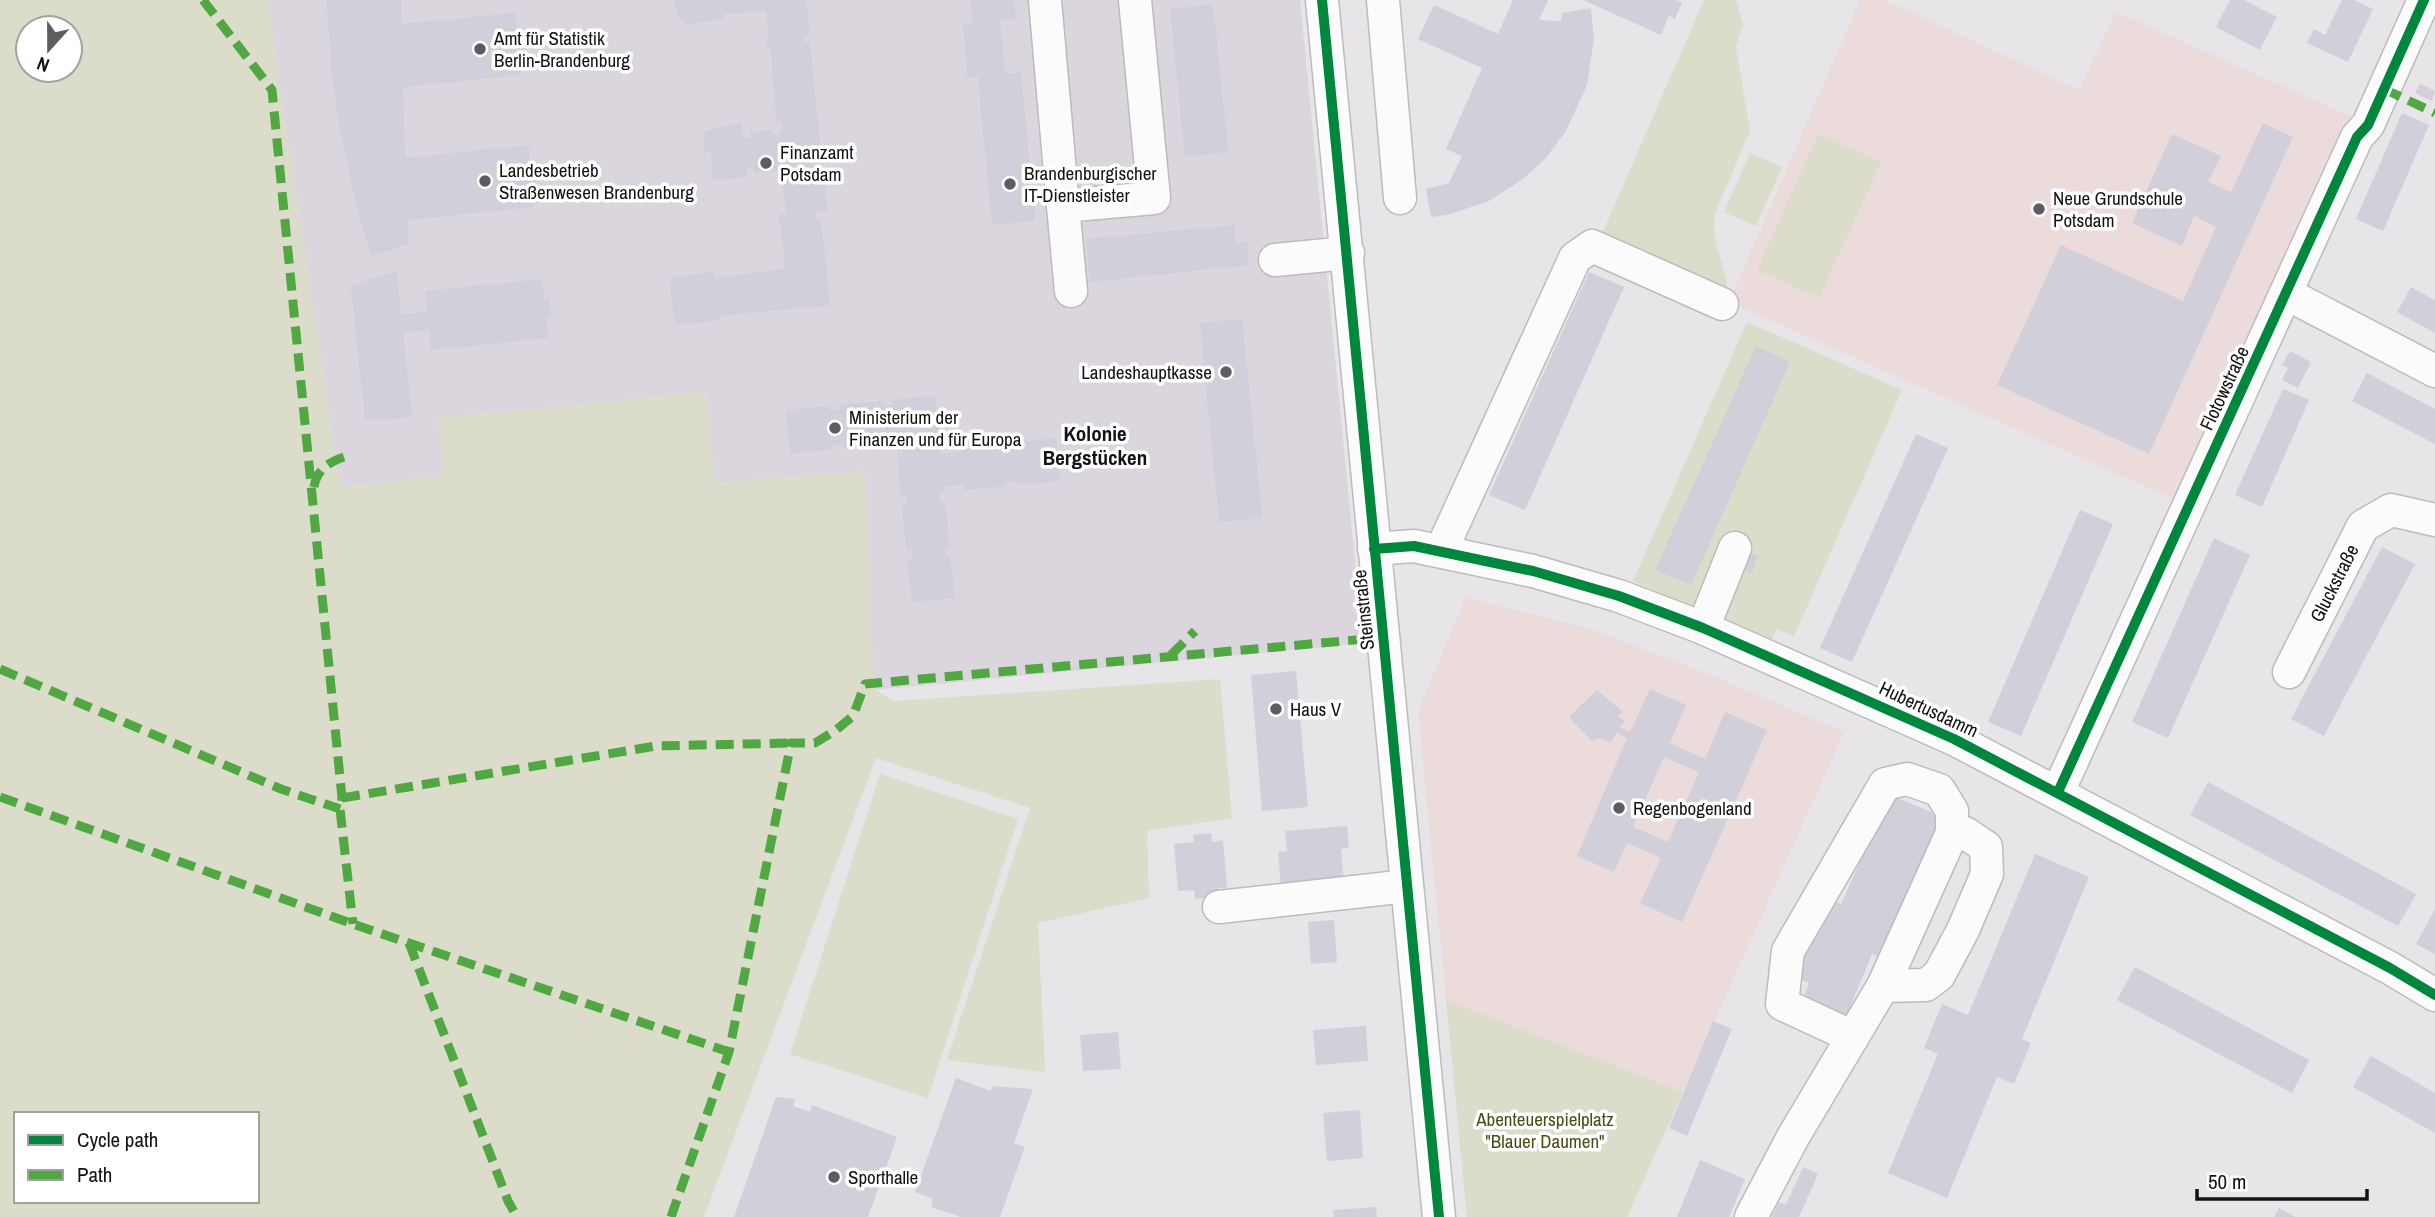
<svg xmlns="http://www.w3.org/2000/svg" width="2435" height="1217" font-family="'Archivo Narrow',sans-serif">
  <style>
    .built { fill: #dbd5dd }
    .education { fill: #ebdcdb }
    .green { fill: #dbdcc9; fill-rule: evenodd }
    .building { fill: #d1cfd9; fill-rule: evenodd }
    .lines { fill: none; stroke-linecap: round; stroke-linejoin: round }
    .minor-casing { stroke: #bdbbbd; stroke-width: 35 }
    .minor { stroke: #fbfbfc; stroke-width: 32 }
    .quiet { stroke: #51a842; stroke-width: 9; stroke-dasharray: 18 9; stroke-linecap: butt }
    .cycleway-casing { stroke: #fff; stroke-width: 15 }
    .cycleway { stroke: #00873e; stroke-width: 10 }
    .poi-dot { fill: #5e5c5e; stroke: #fff; stroke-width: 2.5 }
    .labels { text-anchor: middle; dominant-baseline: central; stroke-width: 7; stroke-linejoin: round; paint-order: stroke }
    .poi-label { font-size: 19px; fill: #141314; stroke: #fff; text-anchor: start }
    .street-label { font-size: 19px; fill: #141314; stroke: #fff }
    .park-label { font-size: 19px; fill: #4b4d15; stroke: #fff }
    .neighbourhood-label { font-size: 21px; font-weight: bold; fill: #141314; stroke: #fff }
  </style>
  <rect width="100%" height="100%" fill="#e7e5e8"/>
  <path class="built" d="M267 0H1300L1363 643 874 690 864 471 715 483 706 392 439 418 444 476 340 487Z"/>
  <g class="education">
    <path d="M1860 0H1885L2079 90 2116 12 2350 116 2180 502 1729 302Z"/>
    <path d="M1466 597 1591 629 1716 677 1844 732 1683 1092 1446 1000 1418 711Z"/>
  </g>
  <g class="green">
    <path d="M0 0H267L340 487 444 476 438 418 706 392 716 483 865 471 874 689 893 701 1220 679 1232 818 1147 831 1149 898 1038 923 1045 1072 947 1060 1030 808 876 758 704 1217H0ZM28 28H70V70H28ZM16 1114H257V1201H16Z"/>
    <path d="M1704 0H1736L1743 24 1736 47 1750 131 1715 213 1714 228 1716 243 1727 282 1722 299 1598 243Z"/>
    <path d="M1818 134 1881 162 1819 298 1757 270Z"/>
    <path d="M1750 153 1782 167 1756 226 1724 212Z"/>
    <path d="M1747 322 1902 390 1794 636 1777 629 1771 642 1633 581Z"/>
    <path d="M880 774 1018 819 928 1098 790 1054Z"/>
    <path d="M1446 1000 1683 1092 1627 1217H1467Z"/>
  </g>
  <g class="building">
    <path d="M327 0H401V24L515 13 517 33 512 34V38L526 36 527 51 514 52V56L520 55 522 75 403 87 405 158 528 145 530 166H525V170L539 169 540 183 526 184 527 188H532L534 207 407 220 408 244 371 256 356 204 339 124 331 70Z"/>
    <path d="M674 0H806L810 35H804V42H810L827 212 815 213 816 220H821L830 306 721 315V320L679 325 674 320 670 281 674 276 714 272V278L785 269 781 225 777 218 780 214H786L781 170 754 172V167H750L746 168 747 177 713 181 711 152 705 153 704 140 705 131 741 123 744 138H751L750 132 771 130 772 135H780L779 131 783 130 782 122H777L770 48 765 43 769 37 766 12 723 14V20L684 24V20H679Z"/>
    <path d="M970 0H1014L1016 19 1000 21 1005 74 1021 72 1035 221 992 225 978 76 968 78 963 24 973 23Z"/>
    <path d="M1513 0H1548L1539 20 1561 21 1562 13 1591 8 1594 39 1587 85 1566 131 1545 159 1523 179 1489 201 1447 215 1431 217 1426 189 1449 183 1462 156 1446 149 1482 68 1418 39 1434 5 1498 34Z"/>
    <path d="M1583 0H1676L1682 2 1675 19 1669 15 1661 35Z"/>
    <path d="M2230 0H2244L2277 17 2260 50 2216 27Z"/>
    <path d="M2342 0H2354L2373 9 2348 62 2307 43 2314 29 2325 35Z"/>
    <path d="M1213 5 1228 152 1185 156 1170 9Z"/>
    <path d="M2420 84 2435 91 2432 101 2415 93Z"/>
    <path d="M2402 113 2429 125 2383 231 2356 219Z"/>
    <path d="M2263 123 2293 137 2149 454 1997 385 2061 245 2183 301 2216 227 2194 216 2182 246 2132 223 2172 134 2221 156 2208 182 2231 192Z"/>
    <path d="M1234 225 1236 243 1247 242 1249 265 1090 282 1086 239Z"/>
    <path d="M397 271 401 314 427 312 425 291 542 279 544 299H549L551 317 546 318 548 338 431 350 429 330 403 332 412 417 365 421 351 285Z"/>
    <path d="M1589 272 1624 287 1525 510 1489 495Z"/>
    <path d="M2411 287 2435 300V333L2397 312Z"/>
    <path d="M1242 319 1262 518 1219 522 1200 323Z"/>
    <path d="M1756 346 1790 362 1691 585 1655 570Z"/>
    <path d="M2290 351 2311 362 2298 388 2282 380 2288 368 2282 365Z"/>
    <path d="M2367 373 2435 409V444L2352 401Z"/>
    <path d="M2283 389 2309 400 2262 507 2235 495Z"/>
    <path d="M935 396 939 439 934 440 935 449H940V454L960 452V447L1003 443 1004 448 1013 447V442L1056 438 1060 481 1017 485V481H1007V486L964 490V485L944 487V492L939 493 940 502H945L949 546H945L946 556 950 555 955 598 912 602 907 559H912L911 549 906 550 902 506H907L906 496H901L897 453H902L901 443H896L895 438 886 440V444L843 448 842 444 833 445V449L790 454 786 410 829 406 830 411 839 410V405L882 401 883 406 892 405V400Z"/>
    <path d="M1916 434 1948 448 1852 662 1820 648Z"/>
    <path d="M2080 510 2113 524 2021 736 1988 722Z"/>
    <path d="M2214 538 2250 555 2168 738 2132 722Z"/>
    <path d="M2382 547 2415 564 2324 736 2291 719Z"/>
    <path d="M1742 550 1758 556 1752 573 1736 566Z"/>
    <path d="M1296 671 1308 807 1262 811 1251 675Z"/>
    <path d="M1650 689 1686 705 1670 743 1705 759 1725 712 1767 730 1682 922 1640 903 1661 858 1627 843 1614 872 1577 856 1627 738 1616 733 1611 743 1599 738 1592 741 1569 717 1597 690 1623 712 1618 716 1625 721 1619 727 1630 732ZM1664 757 1699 772 1668 842 1633 827Z"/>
    <path d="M2208 782 2416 894 2398 926 2190 815Z"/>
    <path d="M1890 795 1941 816 1882 958 1872 954 1843 1024 1800 1006 1809 983 1792 976 1824 897 1841 904Z"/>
    <path d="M1347 826 1349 848 1341 849 1344 882 1281 887 1278 852 1287 851 1285 831Z"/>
    <path d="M1211 833 1212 842 1223 840 1227 888H1218L1219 896 1195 899 1194 890 1178 891 1174 844 1194 842 1193 835Z"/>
    <path d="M2035 854 2089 877 2022 1039 2031 1043 2014 1084 1997 1077 1947 1198 1888 1173 1938 1054 1924 1048 1942 1004 1968 1015Z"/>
    <path d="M2435 909V954L2416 944Z"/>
    <path d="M1334 920 1337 962 1311 964 1308 922Z"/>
    <path d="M2135 967 2309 1060 2292 1093 2117 1000Z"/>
    <path d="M1713 1021 1732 1029 1687 1136 1669 1128Z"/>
    <path d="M1366 1026 1368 1061 1316 1065 1313 1030Z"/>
    <path d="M1118 1032 1121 1069 1083 1071 1080 1035Z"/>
    <path d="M2371 1056 2435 1093V1133L2353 1087Z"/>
    <path d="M956 1078 991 1091 992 1086 1033 1089 1014 1143 1025 1147 1000 1217H961L931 1207 933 1199 915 1192Z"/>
    <path d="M776 1097 795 1099 793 1106 810 1112 812 1105 897 1137 868 1217H734Z"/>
    <path d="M1360 1110 1363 1158 1327 1161 1323 1113Z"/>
    <path d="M1700 1160 1745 1179 1729 1217H1677Z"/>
    <path d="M1803 1167 1818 1174 1799 1217H1772L1779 1202 1786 1205Z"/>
    <path d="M1376 1207 1377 1217H1334L1333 1210Z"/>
    <path d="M2279 1208 2295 1217H2274Z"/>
  </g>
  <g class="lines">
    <g class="minor-casing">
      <g id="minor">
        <path d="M1045 0 1063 206"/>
        <path d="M1322 0 1439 1217"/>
        <path d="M1383 0 1400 198"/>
        <path d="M1275 260 1348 253"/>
        <path d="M1071 291 1063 206 1154 198 1135 0"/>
        <path d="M2287 294 2435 371"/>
        <path d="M1374 549 1414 546 1533 571 1619 596 1703 628 1954 739 2390 968 2435 995"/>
        <path d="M1441 551 1575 258 1592 246 1722 304"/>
        <path d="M1703 628 1735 548"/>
        <path d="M2289 672 2363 526 2391 510 2435 520"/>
        <path d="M2058 792 2357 137 2368 125 2424 0"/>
        <path d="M1219 907 1407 886"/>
        <path d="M1883 986 1926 985 1939 975 1963 930 1987 874 1986 847 1965 833H1952"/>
        <path d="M1751 1217 1793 1137 1883 986 1952 833V811L1939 790 1907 779 1885 784 1788 951 1782 1004 1853 1037"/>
      </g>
    </g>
    <use href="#minor" class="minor"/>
    <g class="quiet">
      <path d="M203 0 272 90 342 798 340 809 353 924"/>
      <path d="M2384 89 2435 113"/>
      <path d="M314 487C317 469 330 461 347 456"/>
      <path d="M1171 655 1195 631"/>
      <path d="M0 669 281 789 340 809"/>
      <path d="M0 797 353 924 729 1052"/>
      <path d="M342 798 656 746 791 743"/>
      <path d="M409 943 508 1201 517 1217"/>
      <path d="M671 1217 729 1052 791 743H815L836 730 853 716 865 684 1366 639 1360 575"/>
    </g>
    <g class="cycleway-casing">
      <g id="cycleway">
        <path d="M1322 0 1439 1217"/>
        <path d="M1374 549 1414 546 1533 571 1619 596 1703 628 1954 739 2390 968 2435 995"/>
        <path d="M2058 792 2357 137 2368 125 2424 0"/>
      </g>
    </g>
    <use href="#cycleway" class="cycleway"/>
  </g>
  <g class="poi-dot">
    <circle cx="480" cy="49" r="7"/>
    <circle cx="766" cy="163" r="7"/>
    <circle cx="485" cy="181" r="7"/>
    <circle cx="1010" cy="184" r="7"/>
    <circle cx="2039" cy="209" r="7"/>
    <circle cx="1226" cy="372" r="7"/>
    <circle cx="835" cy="428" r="7"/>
    <circle cx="1276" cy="709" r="7"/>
    <circle cx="1619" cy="808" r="7"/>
    <circle cx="834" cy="1177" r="7"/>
  </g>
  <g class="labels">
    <g class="poi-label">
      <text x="494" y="38">Amt für Statistik<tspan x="494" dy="22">Berlin-Brandenburg</tspan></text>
      <text x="780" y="152">Finanzamt<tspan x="780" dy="22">Potsdam</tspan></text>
      <text x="499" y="170">Landesbetrieb<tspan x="499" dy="22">Straßenwesen Brandenburg</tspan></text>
      <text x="1024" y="173">Brandenburgischer<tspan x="1024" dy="22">IT-Dienstleister</tspan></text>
      <text x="2053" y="198">Neue Grundschule<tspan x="2053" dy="22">Potsdam</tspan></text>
      <text x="1212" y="372" text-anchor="end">Landeshauptkasse</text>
      <text x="849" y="417">Ministerium der<tspan x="849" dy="22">Finanzen und für Europa</tspan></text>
      <text x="1290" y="709">Haus V</text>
      <text x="1633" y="808">Regenbogenland</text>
      <text x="848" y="1177">Sporthalle</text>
    </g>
    <g class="street-label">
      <text transform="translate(2224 388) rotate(-65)">Flotowstraße</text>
      <text transform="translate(2334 583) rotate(-63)">Gluckstraße</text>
      <text transform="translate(1363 610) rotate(-96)">Steinstraße</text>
      <text transform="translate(1929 709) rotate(25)">Hubertusdamm</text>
    </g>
    <g class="park-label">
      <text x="1545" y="1119">Abenteuerspielplatz<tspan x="1545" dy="22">"Blauer Daumen"</tspan></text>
    </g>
    <g class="neighbourhood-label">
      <text x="1095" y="433">Kolonie<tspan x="1095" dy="24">Bergstücken</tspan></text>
    </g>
  </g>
  <rect x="14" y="1112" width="245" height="91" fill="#ffffff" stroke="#a1a1a1" stroke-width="2"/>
  <rect x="28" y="1135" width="35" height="10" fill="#00873e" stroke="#a1a1a1" stroke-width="2"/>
  <text x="77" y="1147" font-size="21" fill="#141314">Cycle path</text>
  <rect x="28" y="1170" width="35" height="10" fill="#51a842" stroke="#a1a1a1" stroke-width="2"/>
  <text x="77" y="1182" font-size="21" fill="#141314">Path</text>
  <g transform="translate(49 49) rotate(201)"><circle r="33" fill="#ffffff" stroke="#a1a1a1" stroke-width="2"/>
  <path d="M0-5L12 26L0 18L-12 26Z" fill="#5e5c5e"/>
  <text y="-10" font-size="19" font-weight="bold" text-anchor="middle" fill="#141314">N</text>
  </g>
  <path d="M2197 1189v10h170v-10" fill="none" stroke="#141314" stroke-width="3.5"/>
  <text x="2208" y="1189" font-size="21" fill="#141314" stroke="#ffffff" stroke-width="5" paint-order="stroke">50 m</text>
</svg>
